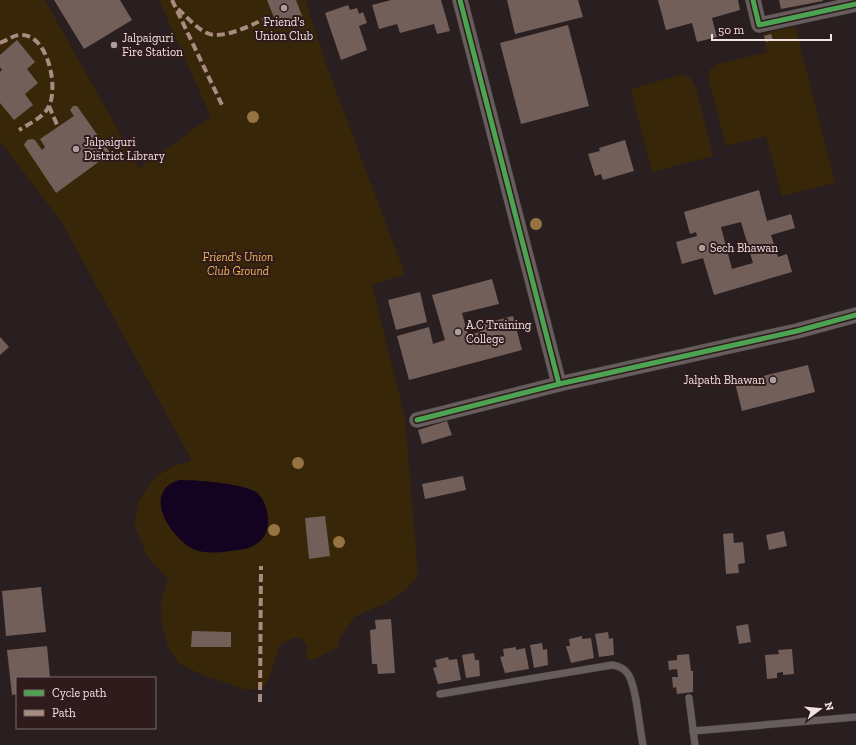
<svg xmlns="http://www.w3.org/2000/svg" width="856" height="745" font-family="'Zilla Slab',serif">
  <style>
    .green { fill: #382608 }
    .water { fill: #140320 }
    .building { fill: #725f5a; fill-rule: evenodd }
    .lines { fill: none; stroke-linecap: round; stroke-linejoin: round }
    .service-casing { stroke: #473d3d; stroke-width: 8 }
    .minor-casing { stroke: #473d3d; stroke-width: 16 }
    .service { stroke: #675d5e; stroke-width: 7 }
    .minor { stroke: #675d5e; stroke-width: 15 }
    .quiet { stroke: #a88b81; stroke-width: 4; stroke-dasharray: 8 4; stroke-linecap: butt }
    .cycleway-casing { stroke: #2f1a1c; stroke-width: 8 }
    .cycleway { stroke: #4ca352; stroke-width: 5 }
    .tree { fill: #967340 }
    .poi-dot { fill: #ab9e9f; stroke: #2f1a1c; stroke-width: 1.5 }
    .labels { text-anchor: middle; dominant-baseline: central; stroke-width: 4; stroke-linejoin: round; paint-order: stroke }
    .poi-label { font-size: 12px; fill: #f1e2e3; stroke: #2f1a1c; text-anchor: start }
    .park-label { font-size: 12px; font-style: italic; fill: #efb75a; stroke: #2f1a1c }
  </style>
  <rect width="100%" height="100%" fill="#2a1f20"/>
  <g class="green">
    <path d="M0 0H45L139 168 211 117 159 0H305L327 67 405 274 372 285 405 418 418 575 405 591 388 602 354 617 340 638 337 648 315 659H306L307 646 301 638H293L280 645 270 676 263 688 247 690 203 675 179 664 168 647 162 624 161 602 168 579 147 556 134 524 139 501 153 479 173 466 192 461 61 221 0 141Z"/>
    <path d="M795 26 835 183 782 196 766 136 726 146 708 77 710 70 718 64 767 52 763 34Z"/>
    <path d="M683 74 690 78 696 88 713 156 652 172 631 89Z"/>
  </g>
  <path class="water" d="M179 480C197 480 238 483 254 491 268 498 273 527 262 539 256 546 247 549 238 550 225 552 205 555 193 549 170 537 141 492 179 480Z"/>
  <g class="building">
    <path d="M54 0H120L132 20 84 49Z"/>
    <path d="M267 0H296L302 16 277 25Z"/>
    <path d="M391 0H441L450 31 437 34 434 24 400 33 397 24 379 29 372 5Z"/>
    <path d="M507 0H578L583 17 515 34Z"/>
    <path d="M658 0H738L740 10 712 18 717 37 697 42 692 23 666 30Z"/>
    <path d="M779 0H823V1L781 9Z"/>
    <path d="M348 5 350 10 357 8 359 14 363 12 367 23 359 26 367 50 341 60 325 13Z"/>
    <path d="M568 25 589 106 521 124 500 43Z"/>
    <path d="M771 34 773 40 766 42 764 36Z"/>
    <path d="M17 40 35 62 27 69 38 83 25 94 33 105 14 120 0 103V72L2 70 0 67V55Z"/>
    <path d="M73 106H77L113 157 109 162 100 161 56 193 24 145 27 140 32 139 35 140 42 150 45 147 40 139 74 116 70 110Z"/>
    <path d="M625 140 634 171 603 180 601 174 595 176 588 154 600 151 599 148Z"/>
    <path d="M759 190 767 221 791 214 795 228 771 235 778 257 787 254 792 272 714 295 703 258 682 264 676 242 697 236 696 232 690 234 684 212ZM741 222 753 263 732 269 721 227Z"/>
    <path d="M492 279 499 304 462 313 468 335 480 332 478 325 513 316 522 350 409 380 397 336 429 327 433 344 445 340 432 295Z"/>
    <path d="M420 292 427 322 396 330 388 300Z"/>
    <path d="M0 337 9 347 0 355Z"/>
    <path d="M808 365 815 392 742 411 735 383Z"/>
    <path d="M447 421 452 435 422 444 418 430Z"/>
    <path d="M463 476 466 490 425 499 422 484Z"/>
    <path d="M325 516 330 556 309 559 305 518Z"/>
    <path d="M784 531 787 546 769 550 766 535Z"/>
    <path d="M733 533 734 543 743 542 745 563 738 564 739 573 726 574 723 534Z"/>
    <path d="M41 587 46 632 6 636 2 591Z"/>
    <path d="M391 619 395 673 378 674 377 664H372L370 630 376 629 375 620Z"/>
    <path d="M748 624 751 642 739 644 736 626Z"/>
    <path d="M192 631 231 632V647H191Z"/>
    <path d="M608 632 609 639 613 638 614 655 599 657 595 634Z"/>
    <path d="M582 636V639L591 638 594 658 571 663 566 646H570L569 639Z"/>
    <path d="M542 643 543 650 547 649 548 665 534 668 530 645Z"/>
    <path d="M47 646 50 678H17V694L12 695 7 650Z"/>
    <path d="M516 647V650L525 648 529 669 505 673 500 657 504 656 503 649Z"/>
    <path d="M792 649 794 674 783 675V672L777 673V678L767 679 765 655 779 654 778 650Z"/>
    <path d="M474 653 475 660H479L480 676 466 678 462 655Z"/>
    <path d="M689 654 691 671H693V692L677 694 676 687 673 688 672 677H678L677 669 669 670 668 661 677 660V655Z"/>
    <path d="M448 657 449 660 457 659 461 680 438 684 433 668 437 667 435 660Z"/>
  </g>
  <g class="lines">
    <g class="service-casing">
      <g id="service">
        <path d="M440 694 612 665C619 666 624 668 628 674 637 688 639 727 643 745"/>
        <path d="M689 698 695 745"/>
        <path d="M693 731 856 717"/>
      </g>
    </g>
    <g class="minor-casing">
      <g id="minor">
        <path d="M460 0 559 384"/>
        <path d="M753 0 759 25 856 4"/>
        <path d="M417 420 559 384 797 331 856 315"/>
      </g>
    </g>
    <use href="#service" class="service"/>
    <use href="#minor" class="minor"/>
    <g class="quiet">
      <path d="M172 0 222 105"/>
      <path d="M178 9C187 17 196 28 207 33 224 41 257 22 273 15"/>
      <path d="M0 43C8 40 14 34 23 35 49 37 59 90 48 108 42 118 29 124 19 130"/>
      <path d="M49 106 58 127"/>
      <path d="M260 702 261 566"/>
    </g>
    <g class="cycleway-casing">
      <g id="cycleway">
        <path d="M460 0 559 384"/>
        <path d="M753 0 759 25 856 4"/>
        <path d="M417 420 559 384 797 331 856 315"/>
      </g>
    </g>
    <use href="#cycleway" class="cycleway"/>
  </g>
  <g class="tree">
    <circle cx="253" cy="117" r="6"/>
    <circle cx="536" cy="224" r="6"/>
    <circle cx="298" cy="463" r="6"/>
    <circle cx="274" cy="530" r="6"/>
    <circle cx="339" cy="542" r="6"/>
  </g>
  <g class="poi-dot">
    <circle cx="284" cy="8" r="4"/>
    <circle cx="114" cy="45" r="4"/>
    <circle cx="76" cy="149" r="4"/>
    <circle cx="702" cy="248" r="4"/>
    <circle cx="458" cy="332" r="4"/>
    <circle cx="773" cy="380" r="4"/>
  </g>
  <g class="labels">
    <g class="poi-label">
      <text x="284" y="22" text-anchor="middle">Friend's<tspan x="284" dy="14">Union Club</tspan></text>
      <text x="122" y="38">Jalpaiguri<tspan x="122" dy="14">Fire Station</tspan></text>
      <text x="84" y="142">Jalpaiguri<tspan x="84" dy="14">District Library</tspan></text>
      <text x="710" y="248">Sech Bhawan</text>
      <text x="466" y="325">A.C Training<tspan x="466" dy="14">College</tspan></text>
      <text x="765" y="380" text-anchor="end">Jalpath Bhawan</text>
    </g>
    <g class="park-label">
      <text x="238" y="257">Friend's Union<tspan x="238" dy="14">Club Ground</tspan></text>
    </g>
  </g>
  <rect x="16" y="677" width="140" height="52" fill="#2f1a1c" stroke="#7d6a6c"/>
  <rect x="24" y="690" width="20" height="6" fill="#4ca352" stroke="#7d6a6c"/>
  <text x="52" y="697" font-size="12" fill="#f1e2e3">Cycle path</text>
  <rect x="24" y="710" width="20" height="6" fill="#a88b81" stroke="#7d6a6c"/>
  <text x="52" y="717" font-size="12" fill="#f1e2e3">Path</text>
  <g transform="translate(820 709) rotate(74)" stroke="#2f1a1c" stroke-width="3" paint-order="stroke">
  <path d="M0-3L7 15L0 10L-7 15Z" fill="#f1e2e3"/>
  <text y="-6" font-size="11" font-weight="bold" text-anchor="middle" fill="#f1e2e3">N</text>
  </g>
  <path d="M712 34v6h119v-6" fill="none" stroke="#f1e2e3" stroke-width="2"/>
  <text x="718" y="34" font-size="12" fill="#f1e2e3" stroke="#2f1a1c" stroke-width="3" paint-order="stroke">50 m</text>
</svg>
